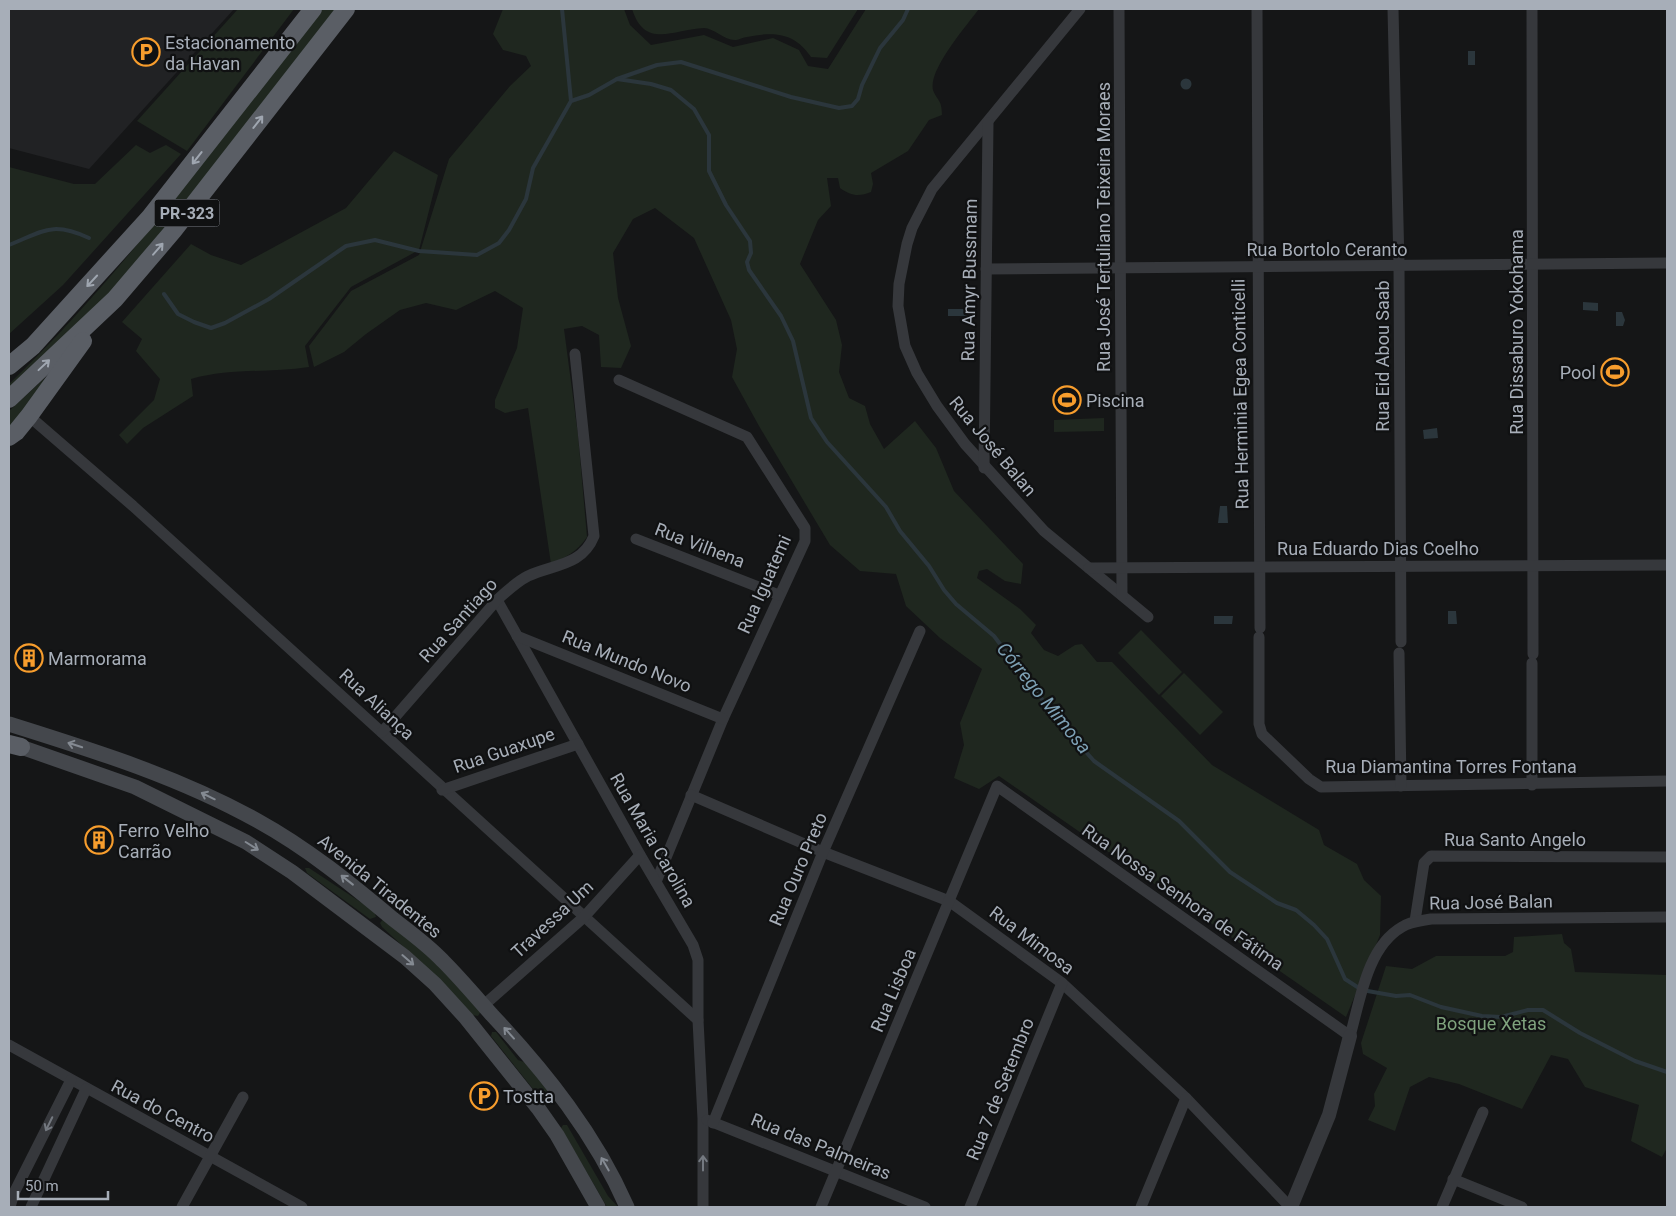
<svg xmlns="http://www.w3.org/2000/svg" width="1676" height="1216" font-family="Roboto,sans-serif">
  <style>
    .built { fill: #212224 }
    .green { fill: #1f271f }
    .water { fill: #2b363c }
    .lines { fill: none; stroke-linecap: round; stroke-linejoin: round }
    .stream { stroke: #2b363c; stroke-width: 4 }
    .minor { stroke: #36383c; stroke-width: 11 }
    .tertiary { stroke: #36383c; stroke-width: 14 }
    .secondary { stroke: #44474c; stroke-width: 15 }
    .trunk { stroke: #5a5e65; stroke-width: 18 }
    .oneway { stroke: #9fa6b0 }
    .oneway2 { stroke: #848a92 }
    .oneway3 { stroke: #747980 }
    .labels { text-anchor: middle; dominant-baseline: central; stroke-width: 4.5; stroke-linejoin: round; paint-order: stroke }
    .shield { fill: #101112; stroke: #7a7f86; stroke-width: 1 }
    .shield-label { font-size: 16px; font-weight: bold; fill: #a7aeb8 }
    .poi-label { font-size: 18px; fill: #a7aeb8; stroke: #101112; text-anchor: start }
    .street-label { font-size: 18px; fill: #a7aeb8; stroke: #101112 }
    .park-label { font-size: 18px; fill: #7fa37d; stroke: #101112 }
    .water-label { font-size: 19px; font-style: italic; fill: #7da0b4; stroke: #101112 }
  </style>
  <rect width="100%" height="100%" fill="#151617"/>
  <path class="built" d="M9 9H234L89 169 9 148Z"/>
  <g class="green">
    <path d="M238 9H294L187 151 137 121Z"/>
    <path d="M320 9H337L161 235 107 296 9 391V384C126 272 221 137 320 9Z"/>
    <path d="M503 9H624L630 25 651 45 704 35 733 47 773 38 799 50 808 66 828 69 866 9H979C967 25 928 70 933 90 937 101 942 99 942 115L929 120 908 151 871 173 873 184 871 192C859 197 851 196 840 188L838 178H827L831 206 818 220 800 264 836 320 842 345 839 372 849 398 865 406 870 424 884 449 915 421 936 448 954 491 1023 564 1021 584 1005 581 987 569 979 571 977 578 1020 609 1036 625 1031 633 1044 650 1058 656 1075 645 1082 644 1097 662H1112L1212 765 1319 830 1324 845 1357 864 1364 880 1381 896 1380 935 1346 1017 999 776 979 789 954 778 964 745 960 723 982 669 940 638 906 606 896 574 860 571 830 545 759 426 732 377 737 349 731 320 694 238 655 208 633 219 613 253 618 298 631 346 621 368 601 367 599 335 582 326 564 329 578 435 587 537C577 552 566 557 551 564L528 408 505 413 495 408V400L517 348 523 308 495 291 456 310 426 303 400 310 366 334 344 352 314 367 309 346 351 291 419 255 449 159 510 86 531 66 526 56 503 50 493 34Z"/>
    <path d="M632 9H858L827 58 811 57C795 33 775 31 747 37 743 37 739 40 736 40 725 41 714 28 704 28 674 29 645 50 632 9Z"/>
    <path d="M136 145 150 153 166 145 181 154 63 285 9 334V167L74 184H95Z"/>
    <path d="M394 151 438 175 419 250 351 287 305 346 309 367C270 373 230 368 191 379L193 396 143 428 127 444 119 435 154 400 160 379 136 351 142 339 122 322 191 244 211 255 241 265 346 208Z"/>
    <path d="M46 377 18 423 9 431V411Z"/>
    <path d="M1104 418V431L1054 432V420Z"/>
    <path d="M1141 630 1182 672 1159 695 1118 653Z"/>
    <path d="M1184 673 1223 712 1200 735 1161 696Z"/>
    <path d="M305 868H309L374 911 376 917 370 919 307 873Z"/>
    <path d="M384 918 428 953 481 1011 478 1016 472 1015 428 969 382 927 380 923Z"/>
    <path d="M1562 934 1564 943 1571 949 1575 972 1667 975V1148L1662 1157 1631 1141 1639 1105 1585 1087 1568 1059 1551 1055 1522 1109 1459 1084 1429 1077 1410 1087 1395 1131 1368 1120 1375 1106 1374 1094 1387 1068 1363 1054 1361 1043 1386 966 1412 969 1436 956H1505L1513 952 1514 937Z"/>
    <path d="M492 1032H496L518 1060 530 1064 556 1101 549 1105 545 1104 491 1036Z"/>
    <path d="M563 1125H567L608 1196 618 1207H607L561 1128Z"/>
  </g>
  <g class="water">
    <rect x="1468" y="51" width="7" height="14"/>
    <circle cx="1186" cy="84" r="5.5"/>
    <path d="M1583 302 1598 303V311L1583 310Z"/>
    <path d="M964 304H968V316H948V309H964Z"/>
    <path d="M1616 312H1622L1625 320 1623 326H1616Z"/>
    <path d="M1610 366H1616L1619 371 1616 378H1610Z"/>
    <path d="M1061 389 1068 391V396L1074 402 1072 408 1059 396Z"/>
    <path d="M1437 428 1438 438 1424 439 1423 430Z"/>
    <path d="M1220 506H1227L1228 523H1218Z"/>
    <path d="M1448 611H1456L1457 624H1448Z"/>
    <path d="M1214 616H1233L1232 624H1214Z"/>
  </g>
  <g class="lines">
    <g class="stream">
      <path d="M562 9 571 101"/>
      <path d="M617 79 657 65 681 62 791 97 839 108 852 106 858 99 862 85 880 48 903 20 908 9"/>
      <path d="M9 245C44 231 52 221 89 238"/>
      <path d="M164 294 178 314 194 322 211 328 225 323 269 299 346 246 375 240 419 251 477 255 499 243 509 230 526 199 533 168 571 101 589 95 617 79 651 84 671 90 694 109 709 135V171L726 205 750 241 751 253 747 262 749 270 781 316 793 341 811 418 827 442 886 507 900 531 929 566 944 590 956 604 994 636 1060 723 1094 761 1179 821 1230 872 1277 903 1296 910 1314 925 1327 939 1345 979 1362 990 1396 996 1410 995 1441 1007 1482 1016 1501 1017 1528 1010H1543L1580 1033 1635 1061 1667 1072"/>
    </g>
    <g class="minor">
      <path d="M1080 9 932 189 912 228 907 244 899 284 898 306 905 346 917 373 937 406 965 444 1044 531 1148 617"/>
      <path d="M1119 9 1122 595"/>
      <path d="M1257 9 1260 628"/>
      <path d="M1393 9 1399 265 1401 642"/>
      <path d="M1532 9 1533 654"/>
      <path d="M986 269 1667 263"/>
      <path d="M619 380 747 437 805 528V541L723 719 656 882"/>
      <path d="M29 416 133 506 698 1020"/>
      <path d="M984 468 988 123"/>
      <path d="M636 539 779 595"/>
      <path d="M1089 568 1667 565"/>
      <path d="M497 600 640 855 693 945 698 960V1020L703 1119V1207"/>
      <path d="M517 636 723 719"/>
      <path d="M1259 637V724L1262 734 1309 779 1321 787 1667 781"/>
      <path d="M1399 653 1401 786"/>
      <path d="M382 732 497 600C507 591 516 582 528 576 554 564 582 566 594 536L575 354"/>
      <path d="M1532 785V663"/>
      <path d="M442 790 578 744"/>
      <path d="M691 795 823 852 949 901 1062 983 1186 1098 1290 1207"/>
      <path d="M1415 921 1424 863 1431 856 1667 857"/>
      <path d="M484 1005 584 917 640 855"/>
      <path d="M9 1045 302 1207"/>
      <path d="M707 1120 925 1207"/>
      <path d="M713 1123 823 852 920 631"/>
      <path d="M1453 1179 1522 1207"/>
      <path d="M10 1207 14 1193 71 1080"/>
      <path d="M31 1207 86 1089"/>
      <path d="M182 1207 243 1097"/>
      <path d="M821 1207 997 786 1350 1036C1360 1001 1367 947 1402 927 1411 921 1421 921 1431 919L1667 917"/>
      <path d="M970 1207 1062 983"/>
      <path d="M1141 1207 1186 1098"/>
      <path d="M1442 1207 1483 1112"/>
    </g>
    <path class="tertiary" d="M1291 1207 1329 1115 1350 1036"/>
    <g class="secondary">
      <path d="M9 724C95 751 179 777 258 821 307 848 350 883 393 919 410 932 428 945 443 961 460 978 476 997 492 1015 546 1073 595 1134 627 1207"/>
      <path d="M21 747 135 787 246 842 292 872 405 957 435 984 466 1018 538 1108 557 1135 598 1207"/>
    </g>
    <g class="trunk">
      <path d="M9 366 33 346 150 217 313 9"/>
      <path d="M9 399 115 299 173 231 346 9"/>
      <path d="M9 437 16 432 29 416 83 341"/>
      <path d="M9 744 21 747"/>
    </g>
  </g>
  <defs><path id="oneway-shaft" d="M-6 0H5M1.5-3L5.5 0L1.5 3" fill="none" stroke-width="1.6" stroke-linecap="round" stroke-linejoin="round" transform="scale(1.25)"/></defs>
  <g class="oneway">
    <use href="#oneway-shaft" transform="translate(258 122) rotate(-52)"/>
    <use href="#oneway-shaft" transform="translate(197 158) rotate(128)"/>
    <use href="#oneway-shaft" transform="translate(158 249) rotate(-49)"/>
    <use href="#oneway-shaft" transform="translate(92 281) rotate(133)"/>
    <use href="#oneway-shaft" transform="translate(44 365) rotate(-43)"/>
  </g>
  <g class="oneway2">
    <use href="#oneway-shaft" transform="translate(75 745) rotate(-162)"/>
    <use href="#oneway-shaft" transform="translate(208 796) rotate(-154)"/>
    <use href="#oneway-shaft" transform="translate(252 846) rotate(32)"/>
    <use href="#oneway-shaft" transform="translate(347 880) rotate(-142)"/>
    <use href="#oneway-shaft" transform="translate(408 960) rotate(41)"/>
    <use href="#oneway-shaft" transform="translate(509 1033) rotate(-132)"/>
    <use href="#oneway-shaft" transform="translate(605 1164) rotate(-120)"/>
  </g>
  <g class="oneway3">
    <use href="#oneway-shaft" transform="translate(49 1124) rotate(116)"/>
    <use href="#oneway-shaft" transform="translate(703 1163) rotate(-90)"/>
  </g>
  <defs>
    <g id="parking-ring" transform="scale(1.4375)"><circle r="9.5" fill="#101112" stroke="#f79d2d" stroke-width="1.5"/><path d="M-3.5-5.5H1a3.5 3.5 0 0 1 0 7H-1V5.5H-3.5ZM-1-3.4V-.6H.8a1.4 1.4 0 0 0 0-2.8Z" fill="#f79d2d"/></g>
    <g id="stadium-ring" transform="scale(1.4375)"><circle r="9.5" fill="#101112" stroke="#f79d2d" stroke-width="1.5"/><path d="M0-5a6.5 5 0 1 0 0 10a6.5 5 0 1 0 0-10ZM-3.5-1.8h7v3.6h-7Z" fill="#f79d2d"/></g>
    <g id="building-ring" transform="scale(1.4375)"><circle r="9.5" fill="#101112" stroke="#f79d2d" stroke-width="1.5"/><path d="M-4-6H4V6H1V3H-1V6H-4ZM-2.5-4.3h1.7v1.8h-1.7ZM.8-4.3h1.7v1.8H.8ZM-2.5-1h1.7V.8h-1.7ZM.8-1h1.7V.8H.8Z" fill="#f79d2d"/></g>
  </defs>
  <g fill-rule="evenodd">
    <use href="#parking-ring" x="146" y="52"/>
    <use href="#stadium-ring" x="1615" y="372"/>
    <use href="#stadium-ring" x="1067" y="400"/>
    <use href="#building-ring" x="29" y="658"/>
    <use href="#building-ring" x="99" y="840"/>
    <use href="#parking-ring" x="484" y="1096"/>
  </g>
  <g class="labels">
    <rect class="shield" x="154.5" y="199.5" width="65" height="27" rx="4"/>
    <g class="shield-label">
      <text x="187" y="213">PR-323</text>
    </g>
    <g class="poi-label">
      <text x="165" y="42">Estacionamento<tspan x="165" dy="21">da Havan</tspan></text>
      <text x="1596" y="372" text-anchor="end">Pool</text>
      <text x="1086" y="400">Piscina</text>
      <text x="48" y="658">Marmorama</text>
      <text x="118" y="830">Ferro Velho<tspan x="118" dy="21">Carrão</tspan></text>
      <text x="503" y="1096">Tostta</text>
    </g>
    <g class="street-label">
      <text transform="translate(1103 227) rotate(-90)">Rua José Tertuliano Teixeira Moraes</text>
      <text x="1327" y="249">Rua Bortolo Ceranto</text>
      <text transform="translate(969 280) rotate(-89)">Rua Amyr Bussmam</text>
      <text transform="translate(1516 332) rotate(-90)">Rua Dissaburo Yokohama</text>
      <text transform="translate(1382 356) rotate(-90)">Rua Eid Abou Saab</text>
      <text transform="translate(1240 394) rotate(-91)">Rua Herminia Egea Conticelli</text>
      <text transform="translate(993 446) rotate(50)">Rua José Balan</text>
      <text transform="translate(700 545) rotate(21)">Rua Vilhena</text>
      <text x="1378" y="548">Rua Eduardo Dias Coelho</text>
      <text transform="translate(764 584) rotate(-66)">Rua Iguatemi</text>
      <text transform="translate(458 620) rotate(-48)">Rua Santiago</text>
      <text transform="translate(627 661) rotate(22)">Rua Mundo Novo</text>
      <text transform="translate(377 704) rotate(43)">Rua Aliança</text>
      <text transform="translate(504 750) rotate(-19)">Rua Guaxupe</text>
      <text x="1451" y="766">Rua Diamantina Torres Fontana</text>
      <text x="1515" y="839">Rua Santo Angelo</text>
      <text transform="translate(653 840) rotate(60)">Rua Maria Carolina</text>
      <text transform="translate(798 869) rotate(-67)">Rua Ouro Preto</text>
      <text transform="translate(380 886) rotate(39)">Avenida Tiradentes</text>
      <text transform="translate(1183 897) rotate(35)">Rua Nossa Senhora de Fátima</text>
      <text transform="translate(1491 902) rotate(-1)">Rua José Balan</text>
      <text transform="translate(552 919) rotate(-43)">Travessa Um</text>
      <text transform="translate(1032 940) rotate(37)">Rua Mimosa</text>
      <text transform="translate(893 990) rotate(-67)">Rua Lisboa</text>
      <text transform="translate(1000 1089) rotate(-68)">Rua 7 de Setembro</text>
      <text transform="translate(163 1111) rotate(28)">Rua do Centro</text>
      <text transform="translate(821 1146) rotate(22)">Rua das Palmeiras</text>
    </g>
    <g class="park-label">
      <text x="1491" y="1023">Bosque Xetas</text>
    </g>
    <g class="water-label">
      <text transform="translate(1044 698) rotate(51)">Córrego Mimosa</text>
    </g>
  </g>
  <rect width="1676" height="1216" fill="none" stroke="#a7aeb8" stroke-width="20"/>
  <path d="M18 1191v8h90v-8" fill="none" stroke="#a7aeb8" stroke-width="2.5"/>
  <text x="25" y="1191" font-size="15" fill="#a7aeb8" stroke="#101112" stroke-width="4" paint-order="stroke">50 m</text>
</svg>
